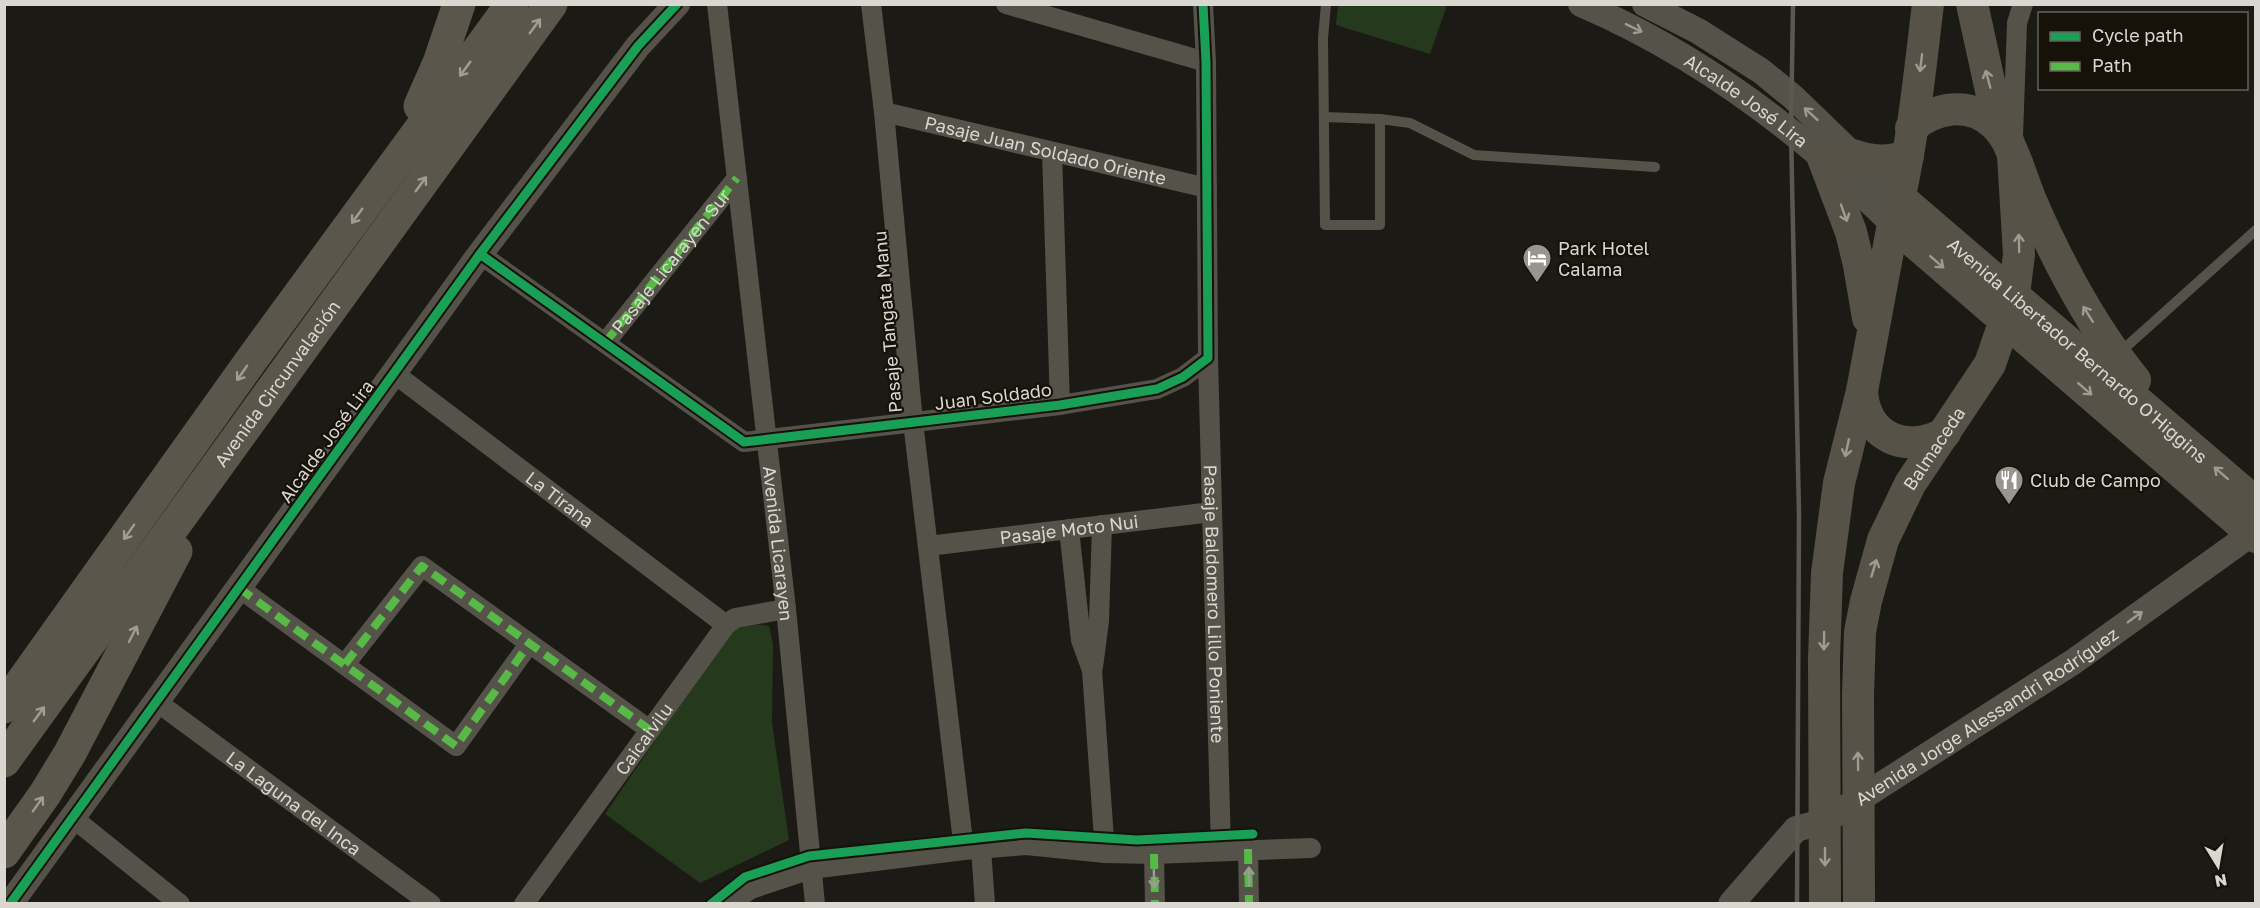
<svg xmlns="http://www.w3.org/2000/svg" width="2260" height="908" font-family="'Golos Text',sans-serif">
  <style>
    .green { fill: #253a1d }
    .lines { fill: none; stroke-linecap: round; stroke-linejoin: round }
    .service { stroke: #55524a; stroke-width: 10 }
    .minor { stroke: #55524a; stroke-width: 20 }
    .tertiary { stroke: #55524a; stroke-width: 26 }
    .primary { stroke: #565248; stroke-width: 32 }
    .trunk { stroke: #5a564b; stroke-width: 33 }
    .rail { stroke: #5b5852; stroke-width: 4.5 }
    .quiet { stroke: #58b947; stroke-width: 8; stroke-dasharray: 15 8; stroke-linecap: butt }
    .cycleway-casing { stroke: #161209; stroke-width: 13 }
    .cycleway { stroke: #1a9f57; stroke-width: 9 }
    .oneway { stroke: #a09d94 }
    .oneway2 { stroke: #9e9b94 }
    .oneway3 { stroke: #9f9b93 }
    .labels { text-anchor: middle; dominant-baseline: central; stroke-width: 4.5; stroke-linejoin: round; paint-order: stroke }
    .street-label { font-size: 18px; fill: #dad7d0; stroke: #161209 }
    .poi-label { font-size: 18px; fill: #dad7d0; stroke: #161209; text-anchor: start }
  </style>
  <rect width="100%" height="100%" fill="#1c1a14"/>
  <g class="green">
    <path d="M1338 5V4L1447 5 1430 54 1336 25Z"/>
    <path d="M754 624 769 626 773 645 772 723 789 840 700 883 605 814 732 628Z"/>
  </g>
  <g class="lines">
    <g class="service">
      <path d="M1326 4 1323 38 1325 225H1380V119"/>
      <path d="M1324 117 1380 119 1410 123 1474 155 1655 167"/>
      <path d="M2117 355 2256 230"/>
    </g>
    <g class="minor">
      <path id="s1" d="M717 4 786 609 815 904"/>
      <path d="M871 4 884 112 913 422 964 850"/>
      <path d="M1006 4 1206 62"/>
      <path id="s2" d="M884 112 1207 188"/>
      <path d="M2013 136 2017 23 2023 4"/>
      <path d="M1052 152 1060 405"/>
      <path d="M480 254 744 442 1060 405 1157 389 1183 377 1208 358 1206 62 1203 4"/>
      <path d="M605 343 737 178"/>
      <path id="s3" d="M1208 358 1221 850"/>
      <path id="s4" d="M395 374 726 625"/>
      <path d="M1069 529 1081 640 1092 670 1105 853"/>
      <path id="s5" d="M928 546 1212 512"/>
      <path d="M239 588 456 746 529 644"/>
      <path d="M345 664 422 566 650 730"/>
      <path d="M1093 667 1099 621 1102 525"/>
      <path id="s6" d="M157 702 431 904"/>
      <path d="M73 818 180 904"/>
      <path d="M981 849 985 904"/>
      <path d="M1248 849 1249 904"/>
      <path d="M1154 854 1155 904"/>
      <path id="s7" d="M524 904 726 625 735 618 786 609"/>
      <path d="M728 904 751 889 811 869 964 850 1026 845 1105 853 1154 854 1311 848"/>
    </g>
    <g class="tertiary">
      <path id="s8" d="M1581 4C1670 42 1749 95 1823 158 1847 179 1870 202 1893 224"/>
      <path d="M1645 4 1698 31 1761 71 1793 97 1853 155 1900 198"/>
      <path d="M10 904 480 254 638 46 677 4"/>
      <path id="s9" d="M1731 904 1796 829 1825 821 2073 662 2251 534"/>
    </g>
    <g class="primary">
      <path d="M1911 128C1935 107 1969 101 1994 124 2012 140 2021 176 2030 198 2036 212 2042 226 2049 240 2073 290 2100 337 2135 380"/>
      <path d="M1853 155C1872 162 1888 162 1908 156"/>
      <path d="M1823 158 1851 232 1859 265 1868 318"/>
      <path id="s10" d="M1900 198 2256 503"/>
      <path d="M1893 224 2256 537"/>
      <path d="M1862 391C1865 437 1906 455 1945 433"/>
      <path d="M1825 904 1824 659 1827 573 1839 483 1862 391 1893 224C1912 153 1919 78 1928 4"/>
      <path id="s11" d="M1859 904 1858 695 1860 632 1866 601 1883 540 1910 484 1990 364 2014 294 2019 255 2013 155 1992 95 1972 4"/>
    </g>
    <g class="trunk">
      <path d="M420 106 439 63 459 4"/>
      <path d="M4 707 250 362 512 4"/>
      <path id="s12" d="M4 761 551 4"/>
      <path d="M4 852 45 794 70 753 176 551"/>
    </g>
    <path class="rail" d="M1793 4 1791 132 1799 515 1797 904"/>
    <g class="quiet">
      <path id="s13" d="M605 343 737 178"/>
      <path d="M239 588 456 746 529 644"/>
      <path d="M345 664 422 566 650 730"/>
      <path d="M1248 849 1249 904"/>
      <path d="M1154 854 1155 904"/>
    </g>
    <g class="cycleway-casing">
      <g id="cycleway">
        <path d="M480 254 744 442 1060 405 1157 389 1183 377 1208 358 1206 62 1203 4"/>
        <path d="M10 904 480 254 638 46 677 4"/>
        <path d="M711 904 745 877 809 856 1026 833 1137 840 1253 834"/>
      </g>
    </g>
    <use href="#cycleway" class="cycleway"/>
  </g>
  <defs><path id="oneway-shaft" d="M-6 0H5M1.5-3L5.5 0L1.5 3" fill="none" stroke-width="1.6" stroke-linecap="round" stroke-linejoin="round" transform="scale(1.5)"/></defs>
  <g class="oneway">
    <use href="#oneway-shaft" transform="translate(535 26) rotate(-54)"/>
    <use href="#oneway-shaft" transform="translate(465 69) rotate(126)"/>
    <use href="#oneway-shaft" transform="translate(421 184) rotate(-54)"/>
    <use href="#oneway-shaft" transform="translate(357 216) rotate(126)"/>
    <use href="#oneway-shaft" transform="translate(242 373) rotate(125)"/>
    <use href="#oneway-shaft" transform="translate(129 532) rotate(125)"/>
    <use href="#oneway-shaft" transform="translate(133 634) rotate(-63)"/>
    <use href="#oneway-shaft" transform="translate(39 714) rotate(-54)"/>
    <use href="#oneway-shaft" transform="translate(38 804) rotate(-55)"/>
  </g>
  <g class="oneway2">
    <use href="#oneway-shaft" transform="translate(1634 28) rotate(26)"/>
    <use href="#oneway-shaft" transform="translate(1811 114) rotate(-138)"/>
    <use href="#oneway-shaft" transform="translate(2135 617) rotate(-36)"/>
    <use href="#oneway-shaft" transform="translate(1249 876) rotate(-91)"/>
    <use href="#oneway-shaft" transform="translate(1154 879) rotate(89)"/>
  </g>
  <g class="oneway3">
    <use href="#oneway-shaft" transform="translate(1921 63) rotate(97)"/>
    <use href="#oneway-shaft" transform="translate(1988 79) rotate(-105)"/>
    <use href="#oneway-shaft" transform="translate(1844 213) rotate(70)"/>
    <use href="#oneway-shaft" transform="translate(2019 243) rotate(-91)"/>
    <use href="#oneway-shaft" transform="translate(1937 262) rotate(41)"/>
    <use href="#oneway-shaft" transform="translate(2088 314) rotate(-122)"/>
    <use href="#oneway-shaft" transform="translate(2085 389) rotate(41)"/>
    <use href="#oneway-shaft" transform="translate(1847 448) rotate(102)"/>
    <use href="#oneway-shaft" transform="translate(2221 473) rotate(-139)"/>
    <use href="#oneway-shaft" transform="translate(1874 568) rotate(-73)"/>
    <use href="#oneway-shaft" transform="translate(1824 641) rotate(91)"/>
    <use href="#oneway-shaft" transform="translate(1858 761) rotate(-91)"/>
    <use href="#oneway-shaft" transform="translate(1825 857) rotate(90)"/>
  </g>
  <defs>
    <g id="hotel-pin" transform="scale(1.5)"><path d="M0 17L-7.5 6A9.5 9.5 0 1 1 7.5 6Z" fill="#98958e" stroke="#161209"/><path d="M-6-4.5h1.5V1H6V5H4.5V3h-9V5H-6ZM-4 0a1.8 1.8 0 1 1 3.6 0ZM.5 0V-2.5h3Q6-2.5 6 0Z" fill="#fff"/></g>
    <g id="restaurant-pin" transform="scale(1.5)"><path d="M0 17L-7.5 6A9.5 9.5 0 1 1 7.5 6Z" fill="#98958e" stroke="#161209"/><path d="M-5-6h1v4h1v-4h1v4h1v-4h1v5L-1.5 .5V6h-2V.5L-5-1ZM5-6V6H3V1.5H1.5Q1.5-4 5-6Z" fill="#fff"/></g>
  </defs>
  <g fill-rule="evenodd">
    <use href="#hotel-pin" x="1537" y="258"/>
    <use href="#restaurant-pin" x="2009" y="480"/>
  </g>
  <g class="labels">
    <g class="street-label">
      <text stroke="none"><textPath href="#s8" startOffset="192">Alcalde José Lira</textPath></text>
      <text stroke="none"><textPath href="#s2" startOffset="166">Pasaje Juan Soldado Oriente</textPath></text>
      <text stroke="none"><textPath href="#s13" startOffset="105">Pasaje Licarayen Sur</textPath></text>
      <text transform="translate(887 322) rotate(-95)">Pasaje Tangata Manu</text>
      <text stroke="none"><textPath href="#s10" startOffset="234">Avenida Libertador Bernardo O'Higgins</textPath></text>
      <text stroke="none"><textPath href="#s12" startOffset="466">Avenida Circunvalación</textPath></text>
      <text transform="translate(993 396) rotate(-7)">Juan Soldado</text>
      <text transform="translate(326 441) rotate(-54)">Alcalde José Lira</text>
      <text stroke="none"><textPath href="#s11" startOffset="472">Balmaceda</textPath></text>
      <text stroke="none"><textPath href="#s4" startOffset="207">La Tirana</textPath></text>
      <text stroke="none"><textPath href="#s5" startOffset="142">Pasaje Moto Nui</textPath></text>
      <text stroke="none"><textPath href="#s1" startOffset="543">Avenida Licarayen</textPath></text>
      <text stroke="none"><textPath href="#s3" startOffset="246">Pasaje Baldomero Lillo Poniente</textPath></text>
      <text stroke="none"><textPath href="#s9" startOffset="322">Avenida Jorge Alessandri Rodríguez</textPath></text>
      <text stroke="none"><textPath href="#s7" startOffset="204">Caicaivilu</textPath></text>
      <text stroke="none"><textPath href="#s6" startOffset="170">La Laguna del Inca</textPath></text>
    </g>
    <g class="poi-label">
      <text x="1558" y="248">Park Hotel<tspan x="1558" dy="21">Calama</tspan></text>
      <text x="2030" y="480">Club de Campo</text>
    </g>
  </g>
  <rect width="2260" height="908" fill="none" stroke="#dad7d0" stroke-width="12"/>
  <rect x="2038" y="12" width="210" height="78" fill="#161209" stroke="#646159" stroke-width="1.5"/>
  <rect x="2050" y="32" width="30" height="9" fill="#1a9f57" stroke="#646159" stroke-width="1.5"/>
  <text x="2092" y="42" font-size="18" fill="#dad7d0">Cycle path</text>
  <rect x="2050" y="62" width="30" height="9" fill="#58b947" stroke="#646159" stroke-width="1.5"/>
  <text x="2092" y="72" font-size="18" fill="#dad7d0">Path</text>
  <g transform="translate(2218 866) rotate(169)" stroke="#161209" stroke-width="4.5" paint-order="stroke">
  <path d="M0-4.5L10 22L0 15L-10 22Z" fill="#dad7d0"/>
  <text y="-9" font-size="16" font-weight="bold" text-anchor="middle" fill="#dad7d0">N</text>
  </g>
</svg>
